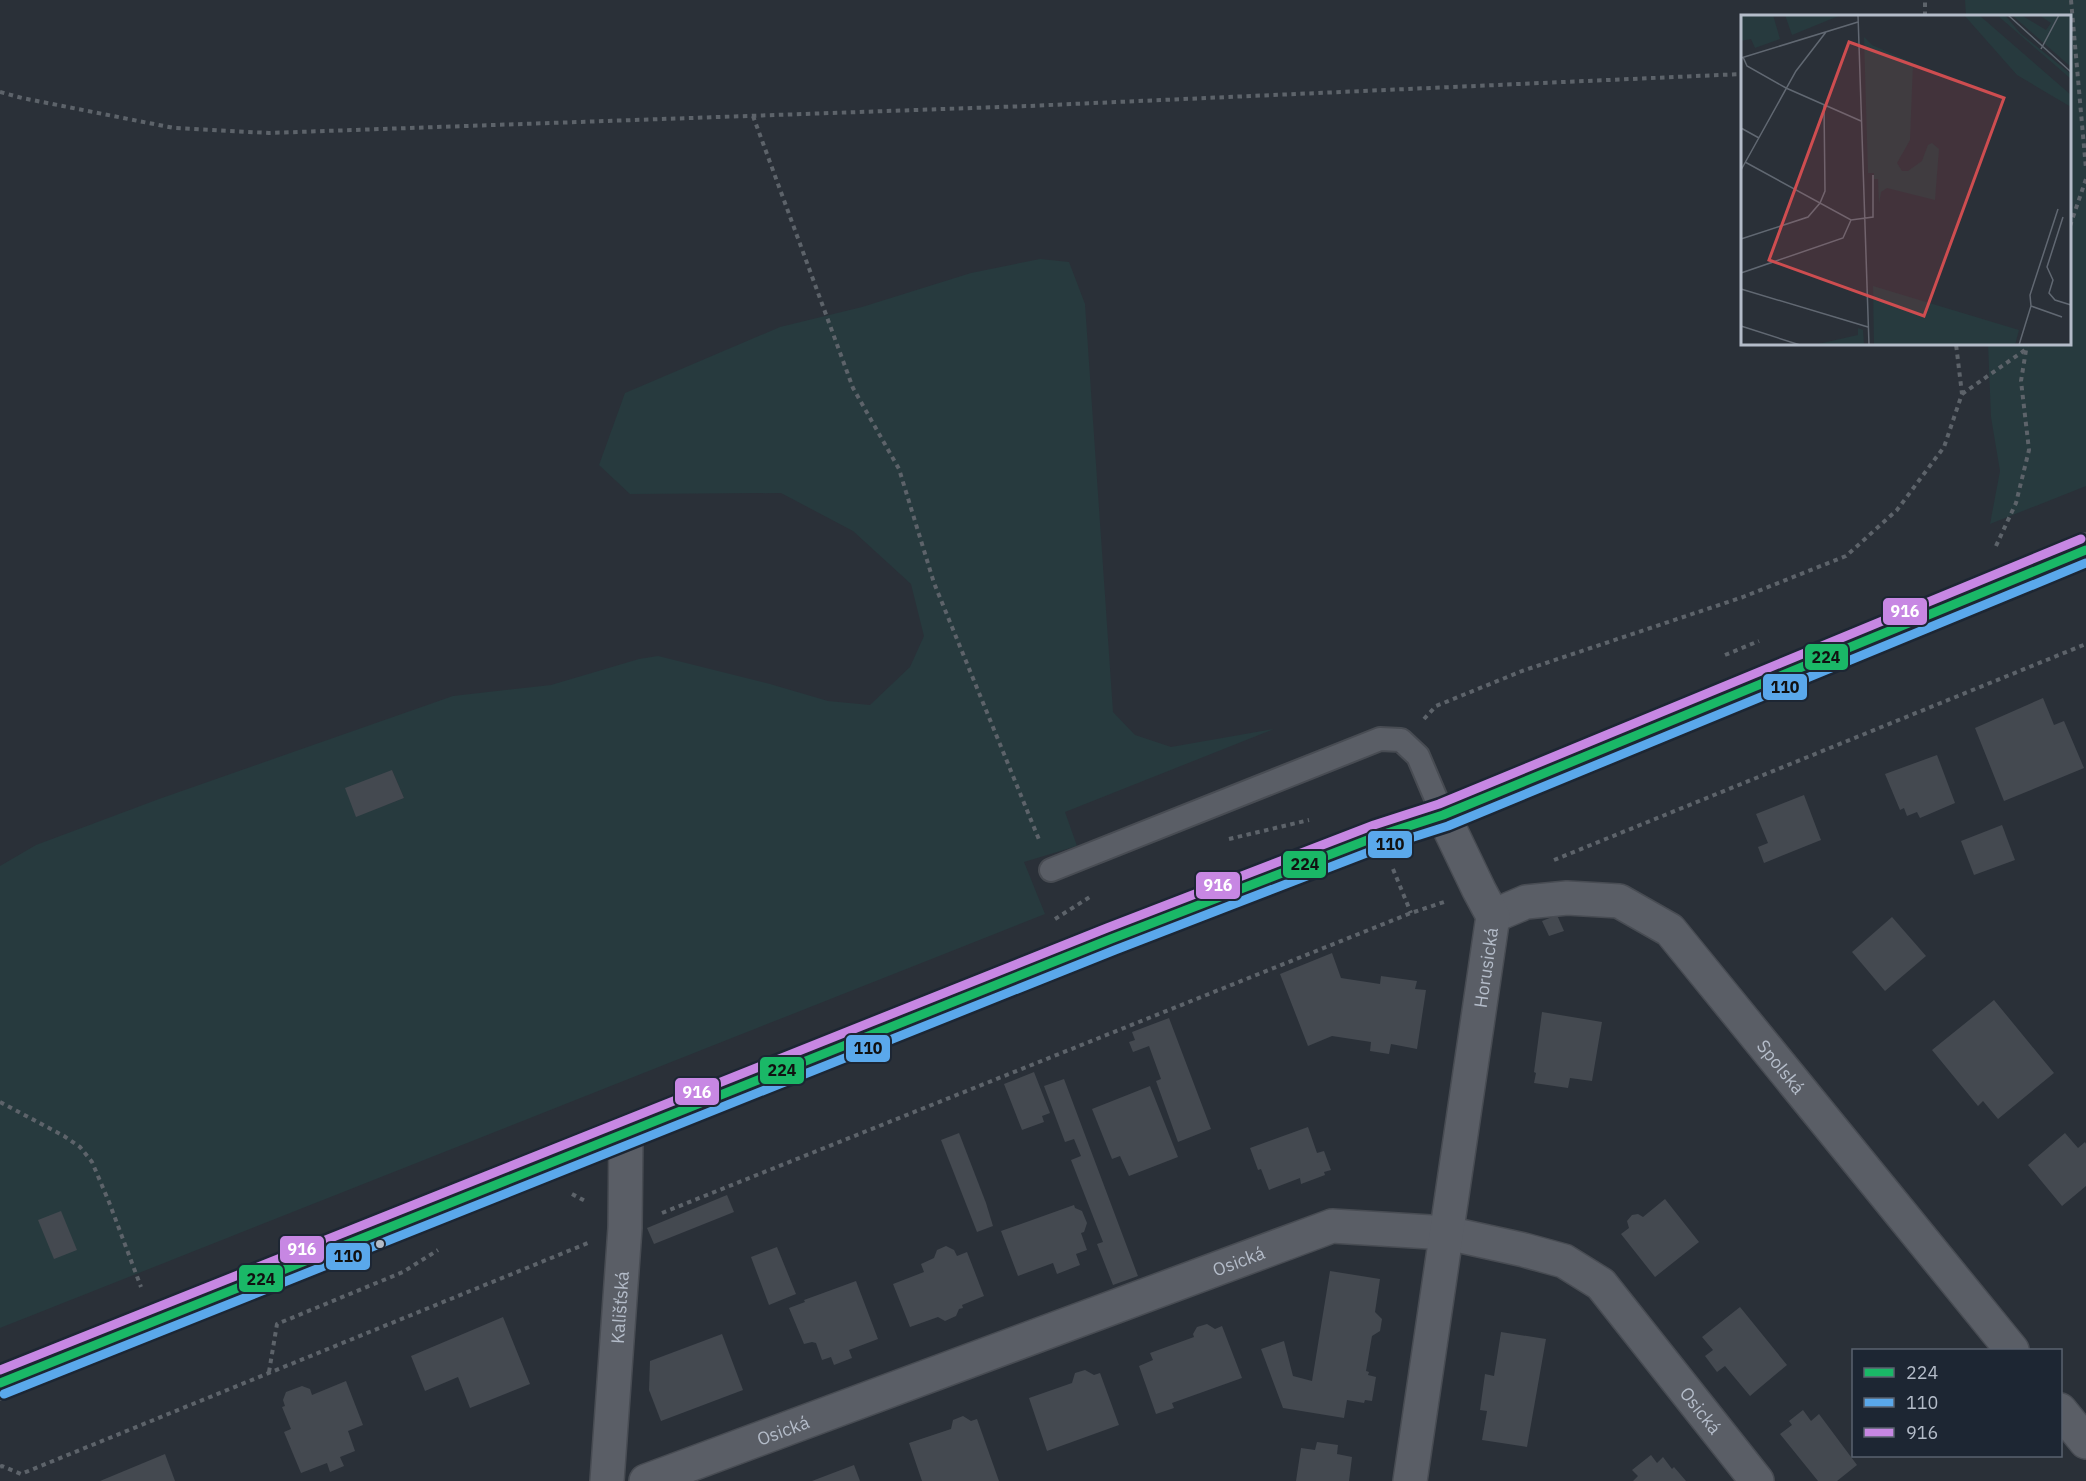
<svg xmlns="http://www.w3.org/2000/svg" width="2086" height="1481" font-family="'IBM Plex Sans',sans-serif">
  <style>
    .green { fill: #273a3e; fill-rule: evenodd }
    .building { fill: #444950 }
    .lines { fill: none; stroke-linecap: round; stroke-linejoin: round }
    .lane-casing { stroke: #484c53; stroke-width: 26 }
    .street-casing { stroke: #484c53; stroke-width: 36 }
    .secondary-casing { stroke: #484c53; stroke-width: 36 }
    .path { stroke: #5d636a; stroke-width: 4; stroke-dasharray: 4.5 4.5; stroke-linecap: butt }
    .lane { stroke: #5a5e66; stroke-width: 22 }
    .street { stroke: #5a5e66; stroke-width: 33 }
    .secondary { stroke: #595d64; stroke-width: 33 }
    .bus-1-casing { stroke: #1d2633; stroke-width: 14 }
    .bus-2-casing { stroke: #1d2633; stroke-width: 14 }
    .bus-3-casing { stroke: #1d2633; stroke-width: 14 }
    .bus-1 { stroke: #1ab867; stroke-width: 9 }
    .bus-2 { stroke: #5aa8eb; stroke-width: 9 }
    .bus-3 { stroke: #c787e3; stroke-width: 9 }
    .bus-dot { fill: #b4bcc9; stroke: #1d2633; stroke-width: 2 }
    .labels { text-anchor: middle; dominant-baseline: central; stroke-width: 5; stroke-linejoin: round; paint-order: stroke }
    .street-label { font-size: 18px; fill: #b4bcc9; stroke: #1d2633 }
    .inset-road { fill: none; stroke: #616872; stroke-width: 1.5 }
    .view { fill: #ce4d50; fill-opacity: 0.15; stroke: #ce4d50; stroke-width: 3 }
    .inset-edge { fill: none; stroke: #b4bcc9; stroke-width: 3 }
    .line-badge { stroke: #1d2633; stroke-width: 2 }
    .badge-label { font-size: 16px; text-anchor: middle; font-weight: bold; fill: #fff }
    .pale-badge-label { font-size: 16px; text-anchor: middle; font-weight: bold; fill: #111 }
  </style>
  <rect width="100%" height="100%" fill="#2a3038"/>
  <g class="green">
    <path d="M1965 0H2086V486L1990 524 2000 471 1991 417 1988 344H2070V16H1966Z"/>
    <path d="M1040 259 1069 262 1085 304 1113 712 1135 735 1171 747 1274 729 1065 812 1077 846 1024 862 1045 914 0 1328V866L36 845 159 799 453 696 551 685 639 659 658 656 770 684 828 701 870 705 910 667 924 636 911 584 853 531 781 493 630 494 599 465 625 393 780 327 862 307 971 273ZM392 770 404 798 357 816Z"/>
  </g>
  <g class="building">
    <path d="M2043 698 2054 725 2064 721 2084 768 2004 801 1975 728Z"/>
    <path d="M1937 755 1955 803 1920 818 1917 812 1907 816 1904 808 1900 810 1885 774Z"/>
    <path d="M392 770 404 798 356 817 345 788Z"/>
    <path d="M1804 795 1821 840 1764 863 1758 847 1768 843 1756 814Z"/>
    <path d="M2002 825 2015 860 1974 875 1961 841Z"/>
    <path d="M1557 915 1564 931 1549 936 1542 921Z"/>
    <path d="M1892 917 1926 956 1885 991 1852 952Z"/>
    <path d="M1332 953 1341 978 1380 984 1381 976 1417 981 1415 989 1426 990 1417 1049 1391 1044 1389 1054 1370 1051 1371 1042 1332 1036 1308 1046 1280 974Z"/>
    <path d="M1994 1000 2054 1073 1998 1119 1983 1101 1978 1106 1932 1050Z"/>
    <path d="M1542 1012 1602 1022 1592 1081 1570 1078 1568 1088 1534 1083 1536 1073 1534 1072Z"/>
    <path d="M1169 1018 1211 1129 1178 1142 1156 1081 1161 1079 1149 1046 1133 1052 1129 1042 1135 1040 1132 1032Z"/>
    <path d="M1034 1072 1050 1113 1042 1116 1044 1122 1022 1130 1004 1084Z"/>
    <path d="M1064 1079 1138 1276 1113 1285 1097 1244 1103 1242 1071 1160 1081 1156 1074 1139 1065 1142 1044 1086Z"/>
    <path d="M1150 1086 1178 1157 1129 1176 1120 1156 1112 1159 1092 1109Z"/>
    <path d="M1308 1127 1317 1153 1324 1151 1331 1170 1324 1172 1325 1175 1301 1184 1300 1178 1269 1190 1261 1169 1258 1170 1250 1148Z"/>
    <path d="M959 1133 986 1203 993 1226 977 1232 941 1140Z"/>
    <path d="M2065 1133 2078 1148 2085 1142 2086 1144V1186L2062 1206 2028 1165Z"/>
    <path d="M727 1195 734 1212 654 1244 647 1228Z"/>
    <path d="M1665 1199 1699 1242 1655 1277 1621 1234 1629 1228 1627 1221 1632 1215 1638 1214 1643 1217Z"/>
    <path d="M1074 1205 1075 1208 1082 1211 1087 1223 1084 1232 1081 1233 1087 1250 1076 1254 1080 1265 1057 1274 1053 1263 1018 1276 1001 1231Z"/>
    <path d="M61 1211 77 1250 54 1259 38 1220Z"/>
    <path d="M946 1246 954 1250 957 1256 967 1252 984 1296 962 1305 963 1308 959 1309 956 1316 945 1321 938 1317 910 1327 893 1284 924 1272 921 1264 934 1258 937 1250Z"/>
    <path d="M777 1247 796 1294 769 1305 751 1257Z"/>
    <path d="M1330 1271 1380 1279 1375 1312 1382 1319 1380 1331 1372 1336 1366 1371 1369 1372 1368 1375 1376 1377 1372 1401 1365 1400 1364 1403 1347 1400 1344 1418 1283 1408 1261 1349 1284 1341 1293 1376 1312 1381Z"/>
    <path d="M856 1281 878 1339 849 1350 852 1358 834 1365 831 1357 822 1360 816 1343 812 1342 804 1344 789 1308 805 1302 804 1300Z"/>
    <path d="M1740 1307 1787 1365 1750 1396 1725 1366 1717 1372 1705 1356 1713 1350 1702 1337Z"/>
    <path d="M503 1317 530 1384 470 1408 458 1377 425 1391 411 1356Z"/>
    <path d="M1207 1324 1215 1329 1222 1326 1242 1378 1172 1403 1174 1408 1156 1414 1139 1366 1153 1360 1150 1353 1194 1337 1193 1334 1197 1327Z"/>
    <path d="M1501 1332 1546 1339 1527 1447 1482 1440 1487 1411 1480 1410 1485 1374 1494 1376Z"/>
    <path d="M722 1334 743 1390 661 1421 649 1390 650 1361Z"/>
    <path d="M1085 1370 1094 1375 1100 1373 1119 1425 1047 1451 1029 1398 1072 1383 1075 1373Z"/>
    <path d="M346 1381 363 1425 348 1431 355 1451 340 1457 344 1466 330 1472 327 1463 301 1473 284 1432 291 1429 282 1407 285 1406 283 1400 286 1392 302 1386 310 1389 312 1395Z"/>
    <path d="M1803 1410 1811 1421 1819 1414 1857 1465 1837 1481H1818L1780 1434 1792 1425 1789 1421Z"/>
    <path d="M963 1416 971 1421 977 1419 999 1481H922L909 1443 951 1429 953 1420Z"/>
    <path d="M1317 1442 1338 1445 1337 1454 1352 1457 1349 1481H1296L1301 1448 1315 1450Z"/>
    <path d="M165 1454 175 1481H100Z"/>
    <path d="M1651 1455 1657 1463 1663 1457 1672 1469 1674 1467 1686 1481H1633L1638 1476 1632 1470Z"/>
    <path d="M854 1465 860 1481H812Z"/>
  </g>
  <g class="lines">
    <g class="lane-casing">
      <path id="lane" d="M1051 870 1380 739 1401 740 1418 756 1443 815"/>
    </g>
    <g class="street-casing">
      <g id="street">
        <path id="s1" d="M1493 916 1526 902 1567 898 1619 901 1670 930 2012 1350"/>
        <path d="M2060 1410 2086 1442"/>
        <path id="s2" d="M607 1481 625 1228 626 1133"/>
        <path id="s3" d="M646 1481 1332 1226 1447 1233 1524 1250 1564 1261 1601 1284 1757 1481"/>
        <path id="s4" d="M1410 1481 1493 916 1479 890 1443 815"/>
      </g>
    </g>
    <g class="secondary-casing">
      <path id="secondary" d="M0 1383 1111 939 1378 836 1443 815 2086 550"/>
    </g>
    <g class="path">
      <path d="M2071 0 2086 169"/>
      <path d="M1925 16V0"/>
      <path d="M0 92 22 98 174 128 269 133 1028 106 1742 74"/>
      <path d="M753 116 853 388 899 469 934 583 1040 842"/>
      <path d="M2070 226 2086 179"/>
      <path d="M1962 394 2025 350"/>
      <path d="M1996 546 2016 503 2029 450 2021 381 2027 344"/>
      <path d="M1725 655 1759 641"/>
      <path d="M1424 719 1436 706 1522 671 1743 597 1846 556 1897 510 1944 447 1962 394 1956 344"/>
      <path d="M1229 839 1309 820"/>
      <path d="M1554 860 2086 644"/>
      <path d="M1393 869 1411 913"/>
      <path d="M1055 919 1093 895"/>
      <path d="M0 1102 64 1136 80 1147 92 1162 109 1202 141 1287"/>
      <path d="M572 1194 587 1202"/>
      <path d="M662 1213 1411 913 1444 902"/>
      <path d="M269 1372 277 1324 403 1272 438 1250"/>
      <path d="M0 1467 2 1466 21 1474 588 1243"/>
    </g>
    <use href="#lane" class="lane"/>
    <use href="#street" class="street"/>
    <use href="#secondary" class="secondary"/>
    <g class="bus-1-casing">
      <path id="bus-1" d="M0 1383 1111 939 1378 836 1443 815 2086 550"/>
    </g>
    <g class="bus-2-casing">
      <path id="bus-2" d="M4 1394 1115 950 1382 847 1448 826 2086 563"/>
    </g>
    <g class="bus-3-casing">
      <path id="bus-3" d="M0 1370 1107 928 1374 825 1439 804 2081 539"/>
    </g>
    <use href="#bus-1" class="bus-1"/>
    <use href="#bus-2" class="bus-2"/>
    <use href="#bus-3" class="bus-3"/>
  </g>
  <circle class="bus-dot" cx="380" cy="1244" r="5"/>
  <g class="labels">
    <g class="street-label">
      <text stroke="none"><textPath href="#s4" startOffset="519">Horusická</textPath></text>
      <text stroke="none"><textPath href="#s1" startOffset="364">Spolská</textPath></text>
      <text stroke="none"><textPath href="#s3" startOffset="632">Osická</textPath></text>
      <text stroke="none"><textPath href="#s2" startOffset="174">Kališťská</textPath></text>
      <text stroke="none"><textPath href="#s3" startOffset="1172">Osická</textPath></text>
      <text stroke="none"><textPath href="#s3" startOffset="146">Osická</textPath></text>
    </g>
  </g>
  <g transform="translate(1741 15)">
    <rect width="330" height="330" fill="#2a3038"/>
    <path d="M0 0H32L39 24 14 33 10 24 0 26ZM44 0 94 1 100 0 51 20ZM223 0H238L330 80V92L276 60ZM256 0H264L279 18 330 59V64ZM271 0H280L305 15 310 8 298 0H330V52ZM123 22 131 30 172 48 169 125 156 148 161 156H167L181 146 187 130 191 128 198 134 194 185 146 173 140 177 138 189 137 164H133V158H127ZM132 271 278 315 274 330H133ZM117 313 122 315 123 330 77 329 117 320Z" fill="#273a3e"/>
    <path class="inset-road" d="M117 0 128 330M267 0 330 57M300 34 318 0M2 42 6 51 45 73 120 106M0 43 117 7M0 113 18 123M4 147 110 205 132 202V160M0 155 55 56 85 17M322 202 306 252 312 265 308 278 314 285 330 290M0 224 67 202 79 188 84 176 83 90M0 258 102 223 110 205M0 274 127 312M290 291 321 302M0 311 59 330M278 330 290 291 289 280 317 194"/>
    <path class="view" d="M108 27 263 83 183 301 28 245Z"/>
    <rect width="330" height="330" class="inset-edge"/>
  </g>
  <g class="line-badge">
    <rect x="1882" y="597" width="46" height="29" rx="6" fill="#c787e3"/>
    <rect x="1804" y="643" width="45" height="28" rx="6" fill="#1ab867"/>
    <rect x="1762" y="673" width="46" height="28" rx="6" fill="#5aa8eb"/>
    <rect x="1367" y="830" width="46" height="29" rx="6" fill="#5aa8eb"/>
    <rect x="1282" y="850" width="45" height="29" rx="6" fill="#1ab867"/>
    <rect x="1195" y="871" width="46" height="29" rx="6" fill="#c787e3"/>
    <rect x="845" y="1034" width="46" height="29" rx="6" fill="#5aa8eb"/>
    <rect x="759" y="1056" width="46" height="29" rx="6" fill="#1ab867"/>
    <rect x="674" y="1077" width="46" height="29" rx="6" fill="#c787e3"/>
    <rect x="279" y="1235" width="46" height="29" rx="6" fill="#c787e3"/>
    <rect x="325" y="1242" width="46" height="29" rx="6" fill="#5aa8eb"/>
    <rect x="238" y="1264" width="46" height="29" rx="6" fill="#1ab867"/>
  </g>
  <g class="badge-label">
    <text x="1905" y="617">916</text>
    <text x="1218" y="891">916</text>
    <text x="697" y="1098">916</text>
    <text x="302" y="1255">916</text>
  </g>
  <g class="pale-badge-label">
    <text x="1826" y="663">224</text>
    <text x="1785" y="693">110</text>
    <text x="1390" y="850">110</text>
    <text x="1305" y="870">224</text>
    <text x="868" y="1054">110</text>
    <text x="782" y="1076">224</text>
    <text x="348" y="1262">110</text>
    <text x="261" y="1285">224</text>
  </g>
  <rect x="1852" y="1349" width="210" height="108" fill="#1d2633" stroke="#59626f" stroke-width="1.5"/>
  <rect x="1864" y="1368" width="30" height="9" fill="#1ab867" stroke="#59626f" stroke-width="1.5"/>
  <text x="1906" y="1379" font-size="18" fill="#b4bcc9">224</text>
  <rect x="1864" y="1398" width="30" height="9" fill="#5aa8eb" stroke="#59626f" stroke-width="1.5"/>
  <text x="1906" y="1409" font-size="18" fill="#b4bcc9">110</text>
  <rect x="1864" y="1428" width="30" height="9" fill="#c787e3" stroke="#59626f" stroke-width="1.5"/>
  <text x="1906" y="1439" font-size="18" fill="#b4bcc9">916</text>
</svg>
